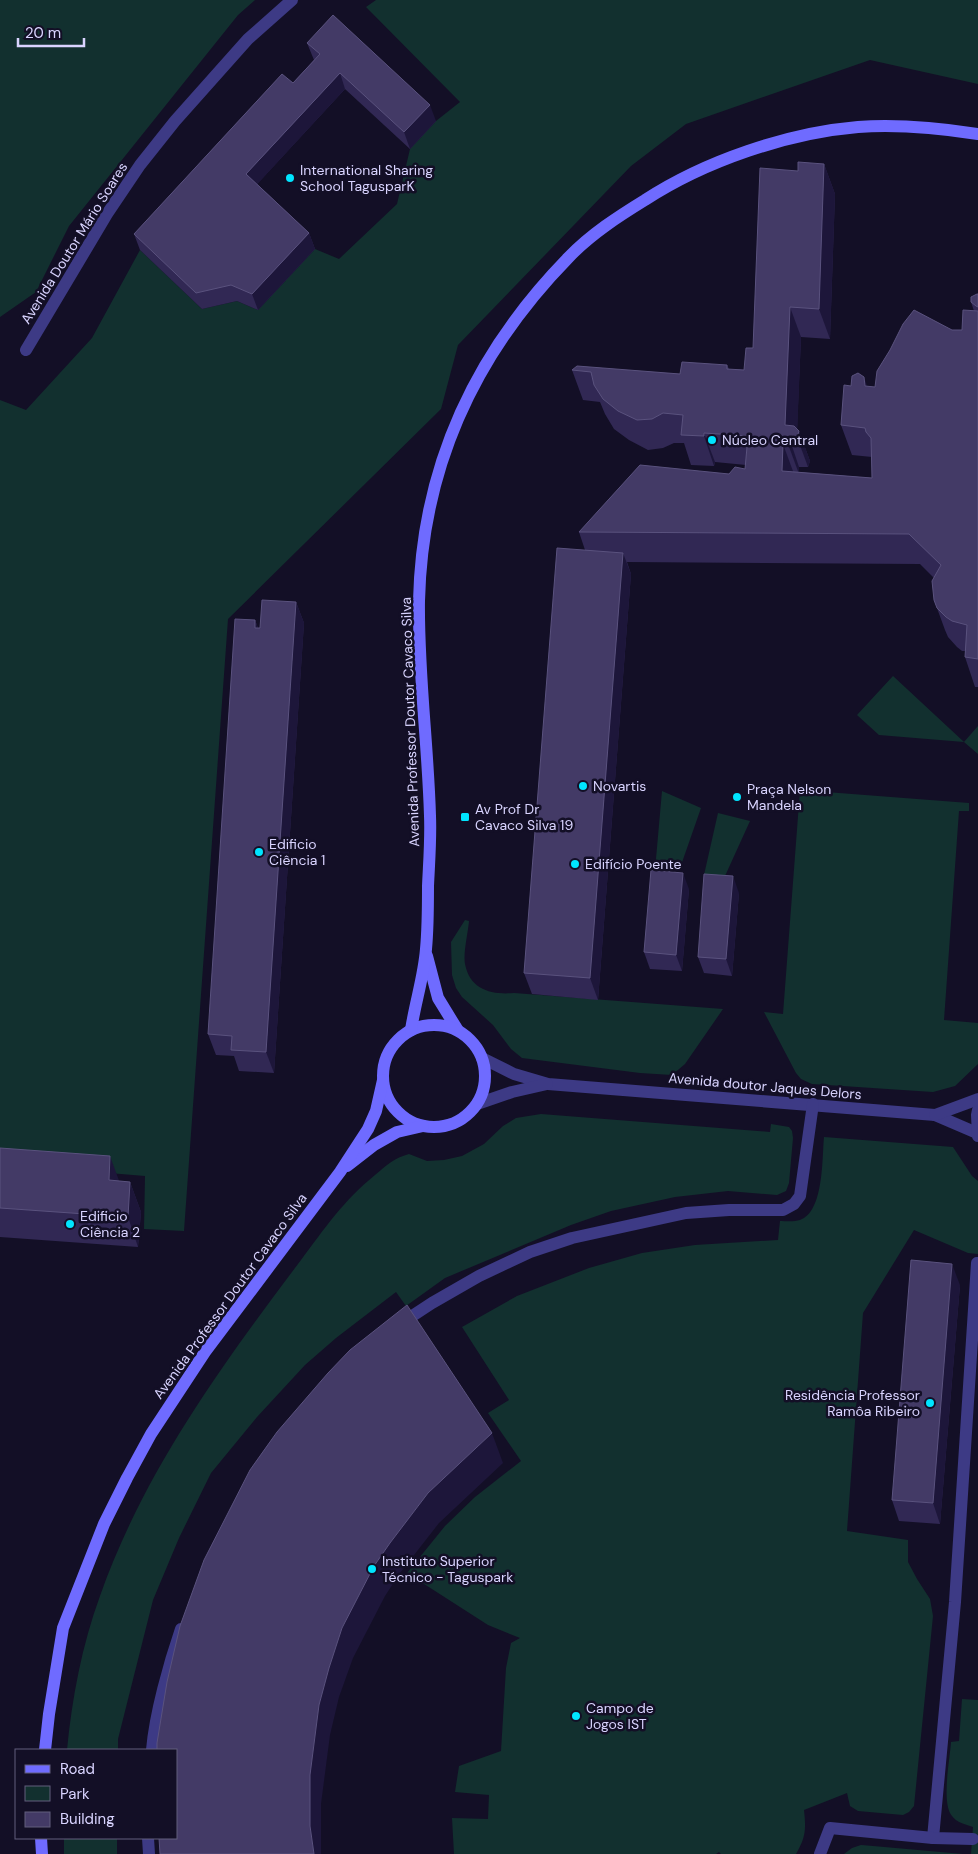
<svg xmlns="http://www.w3.org/2000/svg" width="978" height="1854" font-family="'DM Sans',sans-serif">
  <style>
    .green { fill: #12302f }
    .lines { fill: none; stroke-linecap: round; stroke-linejoin: round }
    .street { stroke: #3d3a85; stroke-width: 12 }
    .secondary { stroke: #6f6bff; stroke-width: 12 }
    .wall { fill: #312854 }
    .shaded-wall { fill: #1d163a }
    .building { fill: #433a66; stroke: #5a527e }
    .poi-dot { fill: #00e5ff; stroke: #130f26; stroke-width: 2 }
    .labels { text-anchor: middle; dominant-baseline: central; stroke-width: 5; stroke-linejoin: round; paint-order: stroke }
    .poi-label { font-size: 14px; fill: #d9d4ff; stroke: #130f26; text-anchor: start }
    .street-label { font-size: 14px; fill: #d9d4ff; stroke: #130f26 }
  </style>
  <rect width="100%" height="100%" fill="#130f26"/>
  <g class="green">
    <path d="M0 0H255L238 15 69 226 36 292 0 317Z"/>
    <path d="M376 0H978V84L870 60 686 124 631 166 458 345 441 409 228 619 184 1231 144 1229 145 1176 0 1164V400L26 410 92 338 140 250 202 309 237 301 258 310 315 249 339 259 397 204 410 149 436 121 460 102 366 7Z"/>
    <path d="M893 676 964 742 978 726V754L964 742 879 735 857 715Z"/>
    <path d="M800 790 969 803V811H959L944 1020 978 1023V1064L955 1086 933 1092 812 1084 801 1079 796 1073 764 1012 783 1014Z"/>
    <path d="M662 791 701 808 679 871 655 870Z"/>
    <path d="M718 813 750 821 725 876 704 875Z"/>
    <path d="M465 920 469 921C468 933 463 953 465 964 470 990 492 995 514 993L723 1009 685 1064 672 1075 640 1073 522 1058 511 1049 493 1025 462 997 456 988 452 975 451 942Z"/>
    <path d="M541 1114 770 1132 771 1124 789 1127 792 1131 793 1138 789 1183 786 1191 777 1195 728 1191 675 1197 611 1211 571 1225 445 1278 406 1306 396 1292 336 1338 305 1365 257 1417 211 1473 179 1538 153 1600 118 1739V1750H67C72 1698 82 1645 100 1596 144 1471 222 1365 301 1260 325 1228 343 1201 375 1175 387 1165 394 1158 409 1154L427 1161 444 1160 462 1156 484 1144 503 1126 516 1118Z"/>
    <path d="M824 1137 953 1147 972 1176 978 1181V1254L968 1253 914 1230 863 1313 847 1531 908 1540V1562L917 1579 930 1599 933 1616 914 1806 909 1812 903 1815 858 1811 850 1806 847 1793 804 1810C806 1829 806 1837 796 1854H721L719 1852 716 1854H454L452 1818 488 1819 489 1795 455 1792 459 1766 501 1751 506 1668 511 1643 520 1638 488 1625 407 1573 445 1526 475 1497 521 1461 488 1413 509 1400 462 1327 517 1296 589 1268 642 1253 695 1245 778 1240 780 1221C785 1221 794 1222 800 1220 824 1212 822 1158 824 1137Z"/>
    <path d="M962 1699 978 1700V1854H971L973 1827C965 1824 957 1823 952 1816 941 1803 950 1759 951 1742L959 1741Z"/>
    <rect x="64" y="1838" width="53" height="16"/>
    <path d="M861 1845 873 1846 963 1854H844L852 1848Z"/>
  </g>
  <g class="lines">
    <g class="street">
      <path d="M26 350 107 214 140 165 175 121 248 39 292 0"/>
      <path d="M482 1058 514 1074 548 1084 935 1115 977 1133"/>
      <path d="M477 1104 512 1092 547 1084"/>
      <path d="M978 1110 977 1115 978 1136"/>
      <path d="M935 1115 978 1099"/>
      <path d="M400 1324 432 1303 479 1276 530 1252 572 1238 686 1213 729 1210H783L794 1204 800 1196 813 1104"/>
      <path d="M152 1750C155 1714 169 1664 181 1629"/>
      <path d="M148 1838 149 1854"/>
      <path d="M933 1838 955 1602 977 1263"/>
      <path d="M820 1854 830 1828 933 1838 973 1839"/>
    </g>
    <g class="secondary">
      <path d="M427 956 438 998 457 1029"/>
      <circle cx="434" cy="1076" r="51"/>
      <path d="M411 1030C415 1003 424 976 426 949 428 928 428 907 428 886 429 863 431 839 430 816 428 744 418 673 419 601 422 466 475 353 569 257 591 234 619 216 645 200 705 161 787 133 858 127 898 124 939 128 978 134"/>
      <path d="M347 1166 374 1145 397 1132 423 1126"/>
      <path d="M45 1750 49 1714 63 1628 104 1524 127 1478 151 1434 205 1352 340 1172 368 1129 376 1111 383 1080"/>
      <path d="M41 1838 42 1854"/>
    </g>
  </g>
  <g class="wall">
    <path d="M307 43 436 121 410 149 345 89 257 184 309 233 315 249 258 310 237 301 202 309 140 250 134 234 293 83 314 60Z"/>
    <path d="M824 164 835 194 830 339 801 337 797 429 799 431 810 461 808 467H799V472L872 478V457L852 455 841 425 851 386 875 387 952 330H962L974 311 971 302 978 294V687H975L965 657V651H962L957 647 948 637 945 630 934 600V578L920 564 627 562 631 574 598 1000 532 994 524 973 585 550 579 532 729 474 745 469 746 465 715 462 714 466 691 465 684 443H674L663 448 648 450 629 440 614 429 605 414 600 402 583 400 572 370 680 374 727 365 729 369 744 370 753 348 798 171Z"/>
    <path d="M296 602 304 623 274 1073 239 1071 234 1056 216 1055 208 1034 255 620 258 628H260Z"/>
    <path d="M689 889 682 971 650 969 644 952Z"/>
    <path d="M739 893 732 976 704 973 698 957Z"/>
    <path d="M0 1148 119 1181 130 1182 141 1212 138 1247 0 1237Z"/>
    <path d="M960 1285 940 1524 899 1521 892 1500Z"/>
  </g>
  <g class="shaded-wall">
    <path d="M340 73 345 89 252 190 246 174Z"/>
    <path d="M430 105 436 121 410 149 404 132Z"/>
    <path d="M824 164 835 194 830 339 819 309Z"/>
    <path d="M309 233 315 249 258 310 252 294Z"/>
    <path d="M790 307 801 337 797 437 785 425Z"/>
    <path d="M864 377 875 407 865 386Z"/>
    <path d="M799 431 810 461 808 467 797 437Z"/>
    <path d="M704 433 715 462 714 466 704 436Z"/>
    <path d="M789 437 799 467V474L788 444Z"/>
    <path d="M783 444 794 474 782 471Z"/>
    <path d="M623 553 631 574 598 1000 590 978Z"/>
    <path d="M296 602 304 623 274 1073 266 1052Z"/>
    <path d="M255 620 263 641 255 628Z"/>
    <path d="M683 873 689 889 682 971 676 955Z"/>
    <path d="M733 876 739 893 732 976 726 959Z"/>
    <path d="M110 1156 121 1186 109 1180Z"/>
    <path d="M130 1182 141 1212 138 1247 128 1217Z"/>
    <path d="M952 1264 960 1285 940 1524 933 1503Z"/>
    <path d="M492 1433 503 1463 439 1523 400 1573 385 1596 353 1658 339 1697 330 1735 321 1804V1854H314L310 1826V1775L319 1705 329 1668 342 1628 374 1566 390 1543 428 1493Z"/>
  </g>
  <g class="building">
    <path d="M333 15 430 105 404 132 340 73 246 174 309 233 252 294 231 285 196 293 134 234 282 74 293 83 320 54 307 43Z"/>
    <path d="M798 162 824 164 819 309 790 307 785 425 794 426 799 431 797 437H789L788 444H783L782 471 872 478 871 438 866 432 865 428 841 425 844 385 851 386 852 376 858 373 864 377 865 386 875 387 877 371 890 350 903 324 914 310 952 330H962L963 310 978 311V659L965 657 967 625 952 621 946 617 937 608 934 600 932 581 941 565 909 534 579 532 640 465 729 474 735 467 745 469 748 436 704 433V436L681 435 683 415 663 413 652 419 637 420 618 411 603 399 594 385 591 372 572 370 577 366 680 374 682 362 727 365V369L744 370 746 348H753L760 168 798 171Z"/>
    <path d="M977 294H978V307L976 306 971 302V297Z"/>
    <path d="M557 548 623 553 590 978 524 973Z"/>
    <path d="M262 600 296 602 266 1052 231 1050 232 1036 208 1034 235 619 255 620V628H260Z"/>
    <path d="M651 870 683 873 676 955 644 952Z"/>
    <path d="M704 874 733 876 726 959 698 957Z"/>
    <path d="M0 1148 110 1156 109 1180 130 1182 128 1217 0 1208Z"/>
    <path d="M911 1260 952 1264 933 1503 892 1500Z"/>
    <path d="M407 1305 492 1433 428 1493 390 1543 374 1566 342 1628 329 1668 319 1705 310 1775V1826L314 1854H160L159 1838H176V1750H157V1743L167 1682 180 1626 204 1560 250 1470 277 1432 328 1373 350 1350Z"/>
  </g>
  <g class="poi-dot">
    <circle cx="290" cy="178" r="5"/>
    <circle cx="712" cy="440" r="5"/>
    <circle cx="583" cy="786" r="5"/>
    <circle cx="737" cy="797" r="5"/>
    <rect x="460" y="812" width="10" height="10" rx="2.5"/>
    <circle cx="259" cy="852" r="5"/>
    <circle cx="575" cy="864" r="5"/>
    <circle cx="70" cy="1224" r="5"/>
    <circle cx="930" cy="1403" r="5"/>
    <circle cx="372" cy="1569" r="5"/>
    <circle cx="576" cy="1716" r="5"/>
  </g>
  <g class="labels">
    <g class="poi-label">
      <text x="300" y="170">International Sharing<tspan x="300" dy="16">School TagusparK</tspan></text>
      <text x="722" y="440">Núcleo Central</text>
      <text x="593" y="786">Novartis</text>
      <text x="747" y="789">Praça Nelson<tspan x="747" dy="16">Mandela</tspan></text>
      <text x="475" y="809">Av Prof Dr<tspan x="475" dy="16">Cavaco Silva 19</tspan></text>
      <text x="269" y="844">Edificio<tspan x="269" dy="16">Ciência 1</tspan></text>
      <text x="585" y="864">Edifício Poente</text>
      <text x="80" y="1216">Edificio<tspan x="80" dy="16">Ciência 2</tspan></text>
      <text x="920" y="1395" text-anchor="end">Residência Professor<tspan x="920" dy="16">Ramôa Ribeiro</tspan></text>
      <text x="382" y="1561">Instituto Superior<tspan x="382" dy="16">Técnico - Taguspark</tspan></text>
      <text x="586" y="1708">Campo de<tspan x="586" dy="16">Jogos IST</tspan></text>
    </g>
    <g class="street-label">
      <text transform="translate(74 243) rotate(-58)">Avenida Doutor Mário Soares</text>
      <text transform="translate(410 722) rotate(-92)">Avenida Professor Doutor Cavaco Silva</text>
      <text transform="translate(765 1086) rotate(5)">Avenida doutor Jaques Delors</text>
      <text transform="translate(230 1296) rotate(-54)">Avenida Professor Doutor Cavaco Silva</text>
    </g>
  </g>
  <rect x="15" y="1749" width="162" height="90" fill="#130f26" stroke="#625e7d"/>
  <rect x="25" y="1765" width="25" height="8" fill="#6f6bff" stroke="#625e7d"/>
  <text x="60" y="1774" font-size="15" fill="#d9d4ff">Road</text>
  <rect x="25" y="1786" width="25" height="15" fill="#12302f" stroke="#625e7d"/>
  <text x="60" y="1799" font-size="15" fill="#d9d4ff">Park</text>
  <rect x="25" y="1812" width="25" height="15" fill="#433a66" stroke="#625e7d"/>
  <text x="60" y="1824" font-size="15" fill="#d9d4ff">Building</text>
  <path d="M18 38v8h66v-8" fill="none" stroke="#d9d4ff" stroke-width="2.5"/>
  <text x="25" y="38" font-size="15" fill="#d9d4ff" stroke="#130f26" stroke-width="4" paint-order="stroke">20 m</text>
</svg>
